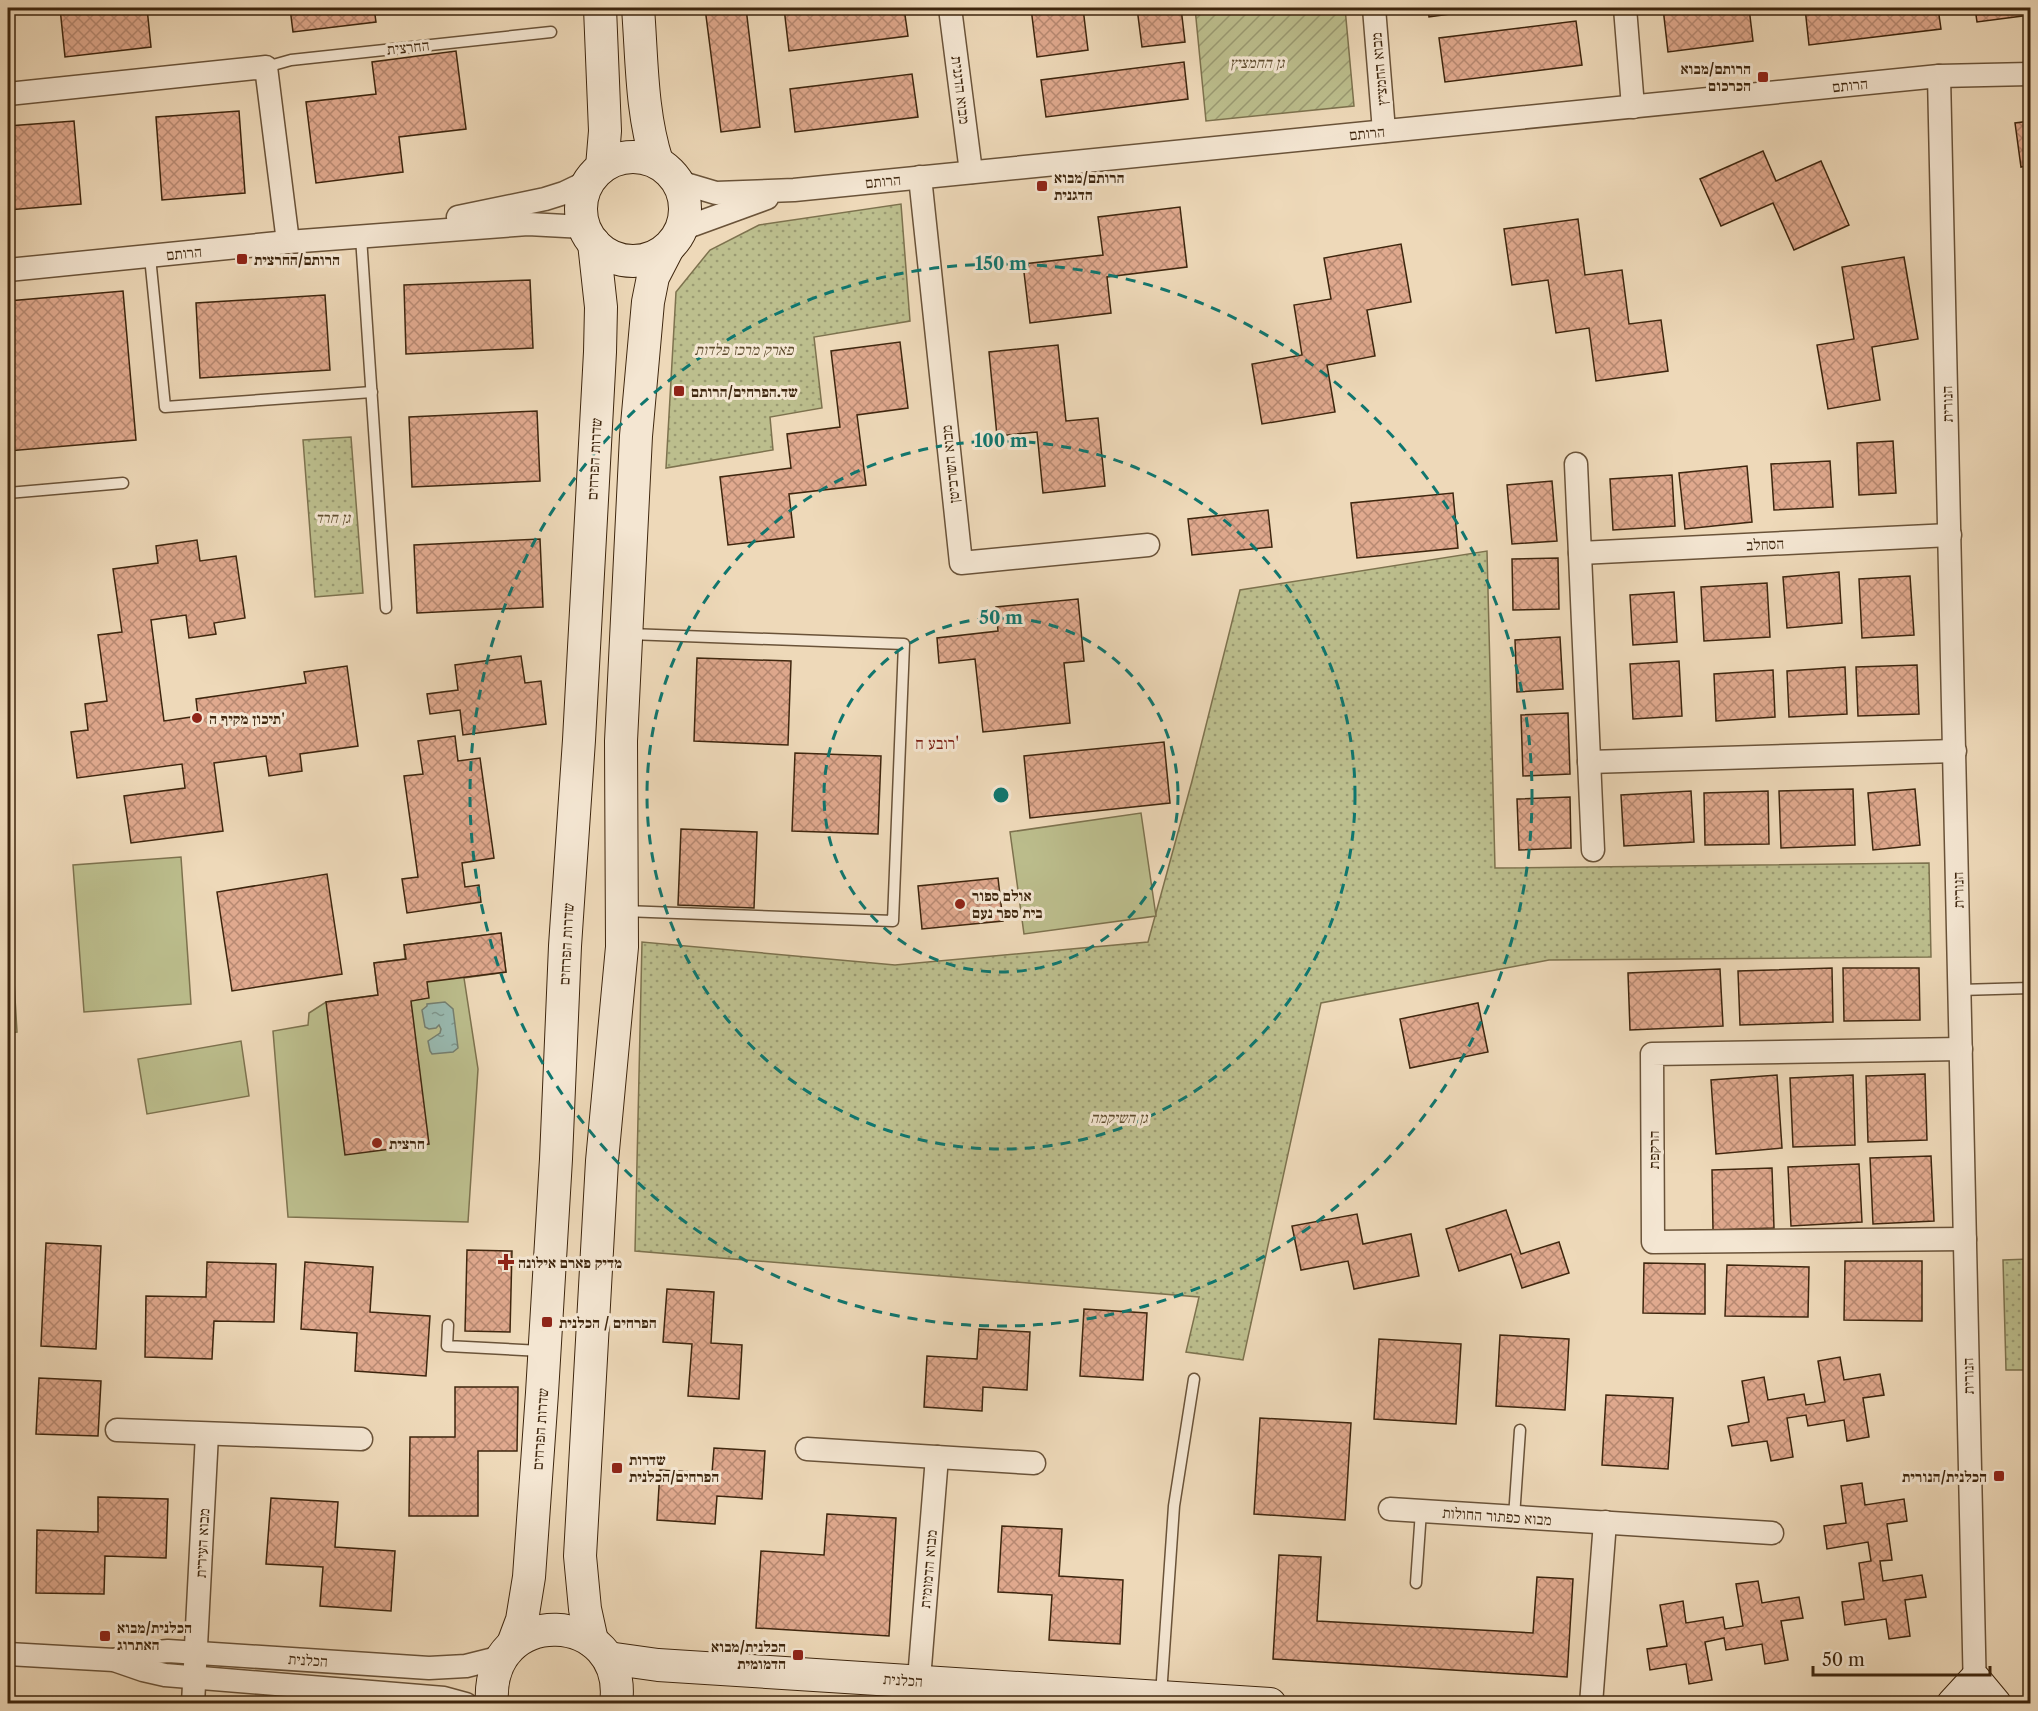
<svg xmlns="http://www.w3.org/2000/svg" width="2038" height="1711" font-family="'Libre Caslon Text','Frank Ruhl Libre',serif">
  <style>
    .park { fill: url(#park-dots); stroke: #7d724e; stroke-width: 1.5 }
    .garden { fill: url(#garden-furrows); stroke: #7d724e; stroke-width: 1.5 }
    .pitch { fill: #bcbe8d; stroke: #7d724e; stroke-width: 1.5 }
    .water { fill: url(#water-ripples); stroke: #757f70; stroke-width: 1.5 }
    .building { fill: url(#building-cross-hatch); stroke: #3e260e; stroke-width: 1.5 }
    .lines { fill: none; stroke-linecap: round; stroke-linejoin: round }
    .lane-casing { stroke: #6a5339; stroke-width: 13 }
    .street-casing { stroke: #6a5339; stroke-width: 25 }
    .secondary-casing { stroke: #3e260e; stroke-width: 34 }
    .lane { stroke: #f4e6d2; stroke-width: 10 }
    .street { stroke: #f4e6d2; stroke-width: 22 }
    .secondary { stroke: #f4e6d2; stroke-width: 32 }
    .ring { fill: none; stroke: #0f766e; stroke-width: 3; stroke-dasharray: 10 8 }
    .poi-dot { fill: #8f2418; stroke: #f4e6d2; stroke-width: 2 }
    .labels { text-anchor: middle; dominant-baseline: central; stroke-width: 6; stroke-linejoin: round; paint-order: stroke }
    .street-label { font-size: 15px; fill: #3e260e; stroke: #f4e6d2 }
    .park-label { font-size: 15px; font-style: italic; fill: #5e4c2e; stroke: #f4e6d2 }
    .poi-label { font-size: 15px; font-weight: bold; fill: #3e260e; stroke: #f4e6d2; text-anchor: start }
    .neighbourhood-label { font-size: 16px; fill: #7a1f14; stroke: #f4e6d2 }
    .centre { fill: #0f766e; stroke: #f4e6d2; stroke-width: 3 }
    .ring-label { font-size: 18px; text-anchor: middle; font-weight: bold; fill: #0f766e; stroke: #f4e6d2; stroke-width: 6; stroke-linejoin: round; paint-order: stroke }
  </style>
  <defs>
    <pattern id="park-dots" width="8" height="8" patternUnits="userSpaceOnUse" patternTransform="scale(1.5)"><rect width="8" height="8" fill="#bcbe8d"/><path d="M2 2h.1M6 6h.1" fill="none" stroke="#9a9a72" stroke-width="1.8" stroke-linecap="round"/></pattern>
    <pattern id="garden-furrows" width="10" height="10" patternUnits="userSpaceOnUse" patternTransform="scale(1.5)"><rect width="10" height="10" fill="#bcbe8d"/><path d="M-1 1l2-2M0 10L10 0M9 11l2-2" fill="none" stroke="#9a9a72"/></pattern>
    <pattern id="water-ripples" width="26" height="14" patternUnits="userSpaceOnUse" patternTransform="scale(1.5)"><rect width="26" height="14" fill="#99bab1"/><path d="M2 4q2-2 4 0t4 0M15 11q2-2 4 0t4 0" fill="none" stroke="#7e978e"/></pattern>
    <pattern id="building-cross-hatch" width="8" height="8" patternUnits="userSpaceOnUse" patternTransform="scale(1.5)"><rect width="8" height="8" fill="#e0a98e"/><path d="M0 0l8 8M0 8l8-8" fill="none" stroke="#b78972"/></pattern>
  </defs>
  <rect width="100%" height="100%" fill="#eed9b9"/>
  <filter id="stains"><feTurbulence type="fractalNoise" baseFrequency=".00333" numOctaves="4"/><feColorMatrix values="0 0 0 0 .2 0 0 0 0 .09 0 0 0 0 .02 0 0 0 .5 -.17"/></filter>
  <radialGradient id="worn" r=".72"><stop offset=".6" stop-color="#630" stop-opacity="0"/><stop offset="1" stop-color="#630" stop-opacity=".3"/></radialGradient>
  <g class="park">
    <path d="M901 204 910 321 814 337 822 408 770 417 773 450 666 468 676 292 710 250 759 225Z"/>
    <path d="M351 437 363 593 315 597 303 440Z"/>
    <path d="M1487 551 1495 868 1929 863 1931 957 1549 960 1321 1003 1243 1360 1186 1352 1199 1297 635 1251 642 942 895 965 1148 942 1192 781 1240 590Z"/>
    <path d="M2030 1259V1370H2006L2003 1260Z"/>
  </g>
  <path class="garden" d="M1195 8H1345L1354 106 1206 121Z"/>
  <g class="pitch">
    <path d="M1141 813 1156 916 1024 934 1010 832Z"/>
    <path d="M181 857 191 1004 84 1012 73 865Z"/>
    <path d="M501 933 506 972 464 978 478 1069 468 1222 288 1217 273 1031 308 1025 309 1013 326 1002 378 995 374 963 405 959 404 945Z"/>
    <path d="M8 947H12L17 1032 8 1033Z"/>
    <path d="M241 1041 249 1096 147 1114 138 1059Z"/>
  </g>
  <path class="water" d="M445 1002 453 1009 458 1048 453 1052 432 1054 430 1051 428 1041 440 1033 441 1029 439 1025 436 1028 429 1029 425 1027 422 1010 427 1006V1004Z"/>
  <g class="building">
    <path d="M60 8H147L151 47 65 57Z"/>
    <path d="M290 8H374L376 22 293 32Z"/>
    <path d="M403 8H432V9L403 12Z"/>
    <path d="M482 8H522V9L483 13Z"/>
    <path d="M705 8H746L760 127 721 132Z"/>
    <path d="M784 8H904L908 36 789 51Z"/>
    <path d="M1031 8H1083L1088 50 1037 57Z"/>
    <path d="M1137 8H1181L1185 42 1142 47Z"/>
    <path d="M1428 8H1479V10L1429 17Z"/>
    <path d="M1663 8H1749L1753 41 1668 52Z"/>
    <path d="M1805 8H1938L1941 29 1809 45Z"/>
    <path d="M1975 8H2030V15L1977 22Z"/>
    <path d="M1576 21 1582 65 1445 82 1439 38Z"/>
    <path d="M456 51 466 129 399 137 403 172 316 183 306 102 376 94 372 62Z"/>
    <path d="M1184 62 1188 99 1046 117 1041 80Z"/>
    <path d="M912 74 918 117 795 132 790 89Z"/>
    <path d="M239 111 245 193 162 200 156 117Z"/>
    <path d="M74 121 81 204 8 210V126Z"/>
    <path d="M2030 121V165L2021 167 2015 123Z"/>
    <path d="M1763 151 1776 181 1821 161 1849 225 1794 250 1773 203 1721 226 1700 179Z"/>
    <path d="M1180 207 1187 267 1107 277 1111 313 1030 323 1023 264 1103 255 1098 217Z"/>
    <path d="M1578 219 1585 275 1622 270 1629 324 1661 320 1668 371 1596 381 1589 328 1556 333 1548 280 1512 285 1504 229Z"/>
    <path d="M2024 241H2030V339H2027Z"/>
    <path d="M1401 244 1411 302 1367 310 1375 356 1327 365 1335 412 1262 424 1252 364 1302 355 1294 305 1331 299 1324 258Z"/>
    <path d="M1904 257 1918 339 1872 347 1880 400 1828 409 1817 345 1854 339 1842 267Z"/>
    <path d="M530 280 533 348 406 354 404 285Z"/>
    <path d="M123 291 136 440 8 451V301Z"/>
    <path d="M325 295 330 370 200 378 196 303Z"/>
    <path d="M900 342 908 408 857 415 866 485 789 494 794 537 728 545 720 477 791 468 787 434 840 427 831 351Z"/>
    <path d="M1058 345 1066 421 1098 418 1105 486 1043 493 1037 432 997 436 989 352Z"/>
    <path d="M537 411 540 481 412 487 409 417Z"/>
    <path d="M1893 441 1896 493 1859 495 1857 443Z"/>
    <path d="M1830 461 1833 507 1774 510 1771 464Z"/>
    <path d="M1747 466 1752 522 1685 529 1679 473Z"/>
    <path d="M1672 475 1675 526 1613 530 1610 479Z"/>
    <path d="M1552 481 1557 541 1512 544 1507 485Z"/>
    <path d="M1453 493 1458 548 1357 558 1351 503Z"/>
    <path d="M1268 510 1272 547 1192 555 1188 519Z"/>
    <path d="M540 539 543 607 417 613 414 545Z"/>
    <path d="M197 540 200 561 236 556 245 618 214 623 216 634 189 638 186 615 151 620 164 721 198 716 196 699 306 683 304 672 347 666 358 746 300 754 302 771 269 776 266 756 214 763 223 831 131 843 124 796 185 788 182 764 77 778 71 732 88 730 85 704 107 701 98 635 122 632 113 569 158 563 156 546Z"/>
    <path d="M1558 558 1559 609 1513 610 1512 559Z"/>
    <path d="M1839 572 1842 623 1787 628 1783 577Z"/>
    <path d="M1910 576 1914 635 1862 638 1859 579Z"/>
    <path d="M1767 583 1770 637 1704 641 1701 587Z"/>
    <path d="M1674 592 1677 642 1633 645 1630 595Z"/>
    <path d="M1078 599 1084 661 1064 663 1070 723 983 732 975 659 939 663 937 638 998 631 996 607Z"/>
    <path d="M1560 637 1563 689 1517 692 1515 640Z"/>
    <path d="M521 656 525 683 541 681 546 724 463 735 460 710 430 714 427 694 458 690 455 665Z"/>
    <path d="M697 658 791 661 788 745 694 741Z"/>
    <path d="M1679 661 1682 716 1633 719 1630 664Z"/>
    <path d="M1917 665 1919 714 1858 716 1856 667Z"/>
    <path d="M1845 667 1847 714 1789 717 1787 671Z"/>
    <path d="M1773 670 1775 717 1716 721 1714 674Z"/>
    <path d="M1568 713 1570 774 1523 776 1521 715Z"/>
    <path d="M455 736 458 761 480 758 494 858 462 863 465 887 479 885 481 902 407 913 402 879 418 877 404 776 423 774 418 741Z"/>
    <path d="M1164 742 1170 803 1030 818 1024 756Z"/>
    <path d="M795 753 881 756 878 834 792 831Z"/>
    <path d="M1853 789 1855 845 1781 848 1779 791Z"/>
    <path d="M1915 789 1920 845 1873 850 1868 793Z"/>
    <path d="M1691 791 1694 842 1624 846 1621 795Z"/>
    <path d="M1768 791 1769 844 1705 845 1704 793Z"/>
    <path d="M1570 797 1571 848 1519 850 1517 799Z"/>
    <path d="M681 829 757 832 754 908 678 905Z"/>
    <path d="M327 874 342 974 232 991 217 892Z"/>
    <path d="M998 878 1003 921 922 929 918 886Z"/>
    <path d="M501 933 506 972 427 982 429 998 411 1001 429 1144 345 1155 326 1002 378 995 374 963 406 959 404 945Z"/>
    <path d="M1832 968 1833 1022 1740 1025 1738 971Z"/>
    <path d="M1843 968H1919L1920 1020 1844 1021Z"/>
    <path d="M1720 969 1723 1026 1630 1030 1628 973Z"/>
    <path d="M1478 1003 1488 1052 1410 1068 1400 1019Z"/>
    <path d="M1925 1074 1927 1140 1868 1142 1866 1076Z"/>
    <path d="M1777 1075 1782 1148 1716 1154 1711 1080Z"/>
    <path d="M1853 1075 1855 1145 1793 1147 1790 1078Z"/>
    <path d="M1931 1156 1934 1221 1873 1224 1870 1158Z"/>
    <path d="M1859 1164 1862 1222 1791 1226 1788 1167Z"/>
    <path d="M1772 1168 1774 1228 1713 1230 1712 1170Z"/>
    <path d="M1506 1210 1521 1254 1559 1242 1569 1273 1522 1288 1511 1254 1459 1271 1446 1229Z"/>
    <path d="M1357 1214 1363 1244 1411 1234 1419 1276 1354 1289 1348 1261 1301 1270 1292 1226Z"/>
    <path d="M46 1243 101 1246 96 1349 41 1346Z"/>
    <path d="M467 1250 512 1251 510 1332 465 1331Z"/>
    <path d="M1845 1261H1922V1321L1844 1320Z"/>
    <path d="M207 1262 276 1264 274 1322 214 1321 212 1359 145 1357 146 1296 206 1297Z"/>
    <path d="M305 1262 373 1267 370 1312 430 1316 426 1376 355 1371 357 1333 301 1329Z"/>
    <path d="M1644 1263 1705 1264V1314L1643 1313Z"/>
    <path d="M1727 1265 1809 1267 1808 1317 1725 1316Z"/>
    <path d="M667 1289 714 1292 711 1343 742 1345 739 1399 688 1396 692 1344 663 1342Z"/>
    <path d="M1084 1309 1147 1313 1143 1380 1080 1376Z"/>
    <path d="M979 1329 1030 1332 1027 1390 983 1387 982 1411 924 1407 927 1356 977 1359Z"/>
    <path d="M1500 1335 1569 1339 1565 1410 1496 1406Z"/>
    <path d="M1379 1339 1461 1344 1456 1424 1374 1419Z"/>
    <path d="M1840 1357 1844 1380 1880 1374 1884 1395 1863 1398 1869 1437 1847 1441 1844 1420 1808 1426 1806 1415 1787 1418 1793 1457 1771 1461 1767 1441 1732 1446 1728 1426 1749 1422 1742 1381 1764 1377 1768 1400 1804 1394 1806 1405 1825 1402 1818 1361Z"/>
    <path d="M39 1378 101 1381 98 1436 36 1434Z"/>
    <path d="M455 1387H518L517 1451H478V1516H409L410 1437H455Z"/>
    <path d="M1606 1395 1673 1398 1668 1469 1602 1465Z"/>
    <path d="M1260 1418 1351 1423 1345 1520 1254 1514Z"/>
    <path d="M714 1448 765 1451 762 1499 717 1496 715 1524 657 1520 660 1470 712 1473Z"/>
    <path d="M1862 1483 1865 1505 1904 1499 1907 1521 1887 1524 1892 1560 1880 1561 1883 1581 1922 1575 1926 1597 1905 1600 1910 1636 1889 1639 1886 1619 1845 1625 1842 1602 1864 1599 1859 1563 1871 1561 1868 1542 1827 1549 1824 1526 1846 1523 1841 1486Z"/>
    <path d="M98 1497 168 1499 166 1558 105 1556 104 1594 36 1593 37 1530 98 1532Z"/>
    <path d="M271 1498 338 1502 335 1547 395 1551 391 1611 320 1606 323 1567 266 1564Z"/>
    <path d="M827 1514 896 1518 889 1636 756 1628 761 1551 824 1555Z"/>
    <path d="M1002 1526 1062 1529 1059 1576 1123 1580 1120 1644 1049 1640 1052 1595 998 1592Z"/>
    <path d="M1279 1555 1321 1557 1317 1621 1533 1633 1537 1577 1573 1579 1567 1677 1273 1659Z"/>
    <path d="M1758 1581 1762 1603 1799 1597 1803 1618 1781 1621 1788 1660 1765 1664 1762 1644 1726 1650 1724 1638 1705 1642 1712 1680 1689 1684 1686 1664 1650 1670 1647 1649 1667 1646 1660 1605 1683 1601 1686 1623 1723 1617 1725 1629 1743 1626 1736 1584Z"/>
  </g>
  <g class="lines">
    <g class="lane-casing">
      <g id="lane">
        <path d="M266 67 291 60 551 32"/>
        <path d="M361 237 386 608"/>
        <path d="M150 257 165 407 372 392"/>
        <path d="M8 493 123 483"/>
        <path d="M624 911 893 921 904 644 629 634"/>
        <path d="M1960 990 2030 988"/>
        <path d="M448 1325 447 1346 541 1351"/>
        <path d="M1514 1517 1520 1430"/>
        <path d="M1416 1583 1421 1511"/>
        <path d="M1161 1695 1174 1506 1194 1379"/>
      </g>
    </g>
    <g class="street-casing">
      <g id="street">
        <path d="M950 8 971 172"/>
        <path d="M1374 8 1384 131"/>
        <path d="M1625 8 1633 107"/>
        <path d="M1939 76 1975 1694"/>
        <path d="M8 94 266 67 288 242"/>
        <path d="M920 177 961 563 1148 545"/>
        <path d="M679 182 716 193 794 190 1939 76 2030 74"/>
        <path d="M458 217 545 199 564 193 589 181"/>
        <path d="M682 229 767 198"/>
        <path d="M8 270 288 242 528 224 584 227"/>
        <path d="M1576 464 1593 850"/>
        <path d="M1580 553 1950 535"/>
        <path d="M1589 762 1955 751"/>
        <path d="M1961 1049 1652 1054 1653 1242 1965 1239"/>
        <path d="M117 1430 361 1439"/>
        <path d="M807 1449 1034 1463"/>
        <path d="M1390 1509 1772 1533"/>
        <path d="M8 1654 114 1660 143 1670 165 1675 444 1698 466 1704"/>
        <path d="M114 1660 145 1653 168 1651 429 1668 466 1666 502 1657"/>
        <path d="M193 1704 207 1434"/>
        <path d="M917 1704 937 1457"/>
        <path d="M1591 1704 1605 1522"/>
      </g>
    </g>
    <g class="secondary-casing">
      <g id="secondary">
        <path d="M600 8 605 131 602 167"/>
        <path d="M638 8C642 59 641 112 657 162"/>
        <circle cx="633" cy="209" r="52"/>
        <path d="M592 1641 585 1609 580 1556 602 1161 622 947 621 741 636 436 648 302 653 277 668 248"/>
        <path d="M513 1644 522 1620 529 1577 542 1393 556 1159 565 946 579 740 600 352 601 307 594 243"/>
        <path d="M608 1658 658 1665 1270 1704"/>
        <path d="M492 1704C485 1601 629 1609 616 1704"/>
        <path d="M1953 1704 1975 1680 1995 1704"/>
      </g>
    </g>
    <use href="#lane" class="lane"/>
    <use href="#street" class="street"/>
    <use href="#secondary" class="secondary"/>
  </g>
  <g class="ring">
    <circle cx="1001" cy="795" r="177"/>
    <circle cx="1001" cy="795" r="354"/>
    <circle cx="1001" cy="795" r="531"/>
  </g>
  <g class="poi-dot">
    <rect x="1757" y="71" width="12" height="12" rx="3"/>
    <rect x="1036" y="180" width="12" height="12" rx="3"/>
    <rect x="236" y="253" width="12" height="12" rx="3"/>
    <rect x="673" y="385" width="12" height="12" rx="3"/>
    <circle cx="197" cy="718" r="6"/>
    <circle cx="960" cy="904" r="6"/>
    <circle cx="377" cy="1143" r="6"/>
    <path d="M503 1253h6v6h6v6h-6v6h-6v-6h-6v-6h6z"/>
    <rect x="541" y="1316" width="12" height="12" rx="3"/>
    <rect x="611" y="1462" width="12" height="12" rx="3"/>
    <rect x="1993" y="1470" width="12" height="12" rx="3"/>
    <rect x="99" y="1630" width="12" height="12" rx="3"/>
    <rect x="792" y="1649" width="12" height="12" rx="3"/>
  </g>
  <g class="labels">
    <g class="street-label">
      <text transform="translate(408 47) rotate(-6)">החרצית</text>
      <text transform="translate(1379 69) rotate(-95)">מבוא החמציץ</text>
      <text transform="translate(1850 85) rotate(-6)">הרותם</text>
      <text transform="translate(961 90) rotate(83)">מבוא הדגנית</text>
      <text transform="translate(1367 133) rotate(-6)">הרותם</text>
      <text transform="translate(883 181) rotate(-6)">הרותם</text>
      <text transform="translate(184 253) rotate(-6)">הרותם</text>
      <text transform="translate(1947 404) rotate(-91)">הנורית</text>
      <text transform="translate(594 459) rotate(-87)">שדרות הפרחים</text>
      <text transform="translate(950 464) rotate(-96)">מבוא השרביטן</text>
      <text transform="translate(1765 544) rotate(-3)">הסחלב</text>
      <text transform="translate(1958 890) rotate(-91)">הנורית</text>
      <text transform="translate(566 944) rotate(-87)">שדרות הפרחים</text>
      <text transform="translate(1653 1150) rotate(-90)">הרקפת</text>
      <text transform="translate(1968 1376) rotate(-91)">הנורית</text>
      <text transform="translate(540 1429) rotate(-86)">שדרות הפרחים</text>
      <text transform="translate(1497 1516) rotate(4)">מבוא כפתור החולות</text>
      <text transform="translate(202 1543) rotate(-87)">מבוא העירית</text>
      <text transform="translate(928 1569) rotate(-85)">מבוא הדמומית</text>
      <text transform="translate(308 1660) rotate(4)">הכלנית</text>
      <text transform="translate(903 1680) rotate(4)">הכלנית</text>
    </g>
    <g class="park-label">
      <text x="1257" y="62">גן החמציץ</text>
      <text x="744" y="349">פארק מרכז פלדות</text>
      <text x="333" y="517">גן חרד</text>
      <text x="1119" y="1117">גן השיקמה</text>
    </g>
    <g class="poi-label">
      <text x="1751" y="68" text-anchor="end">הרותם/מבוא<tspan x="1751" dy="17">הכרכום</tspan></text>
      <text x="1054" y="177">הרותם/מבוא<tspan x="1054" dy="17">הדגנית</tspan></text>
      <text x="254" y="259">הרותם/החרצית</text>
      <text x="691" y="391">שד.הפרחים/הרותם</text>
      <text x="209" y="718">תיכון מקיף ה'</text>
      <text x="972" y="895">אולם ספור<tspan x="972" dy="17">בית ספר נעם</tspan></text>
      <text x="389" y="1143">חרצית</text>
      <text x="518" y="1262">מדיק פארם אילונה</text>
      <text x="559" y="1322">הפרחים / הכלנית</text>
      <text x="629" y="1459">שדרות<tspan x="629" dy="17">הפרחים/הכלנית</tspan></text>
      <text x="1987" y="1476" text-anchor="end">הכלנית/הנורית</text>
      <text x="117" y="1627">הכלנית/מבוא<tspan x="117" dy="17">האתרוג</tspan></text>
      <text x="786" y="1646" text-anchor="end">הכלנית/מבוא<tspan x="786" dy="17">הדמומית</tspan></text>
    </g>
    <g class="neighbourhood-label">
      <text x="937" y="743">רובע ח'</text>
    </g>
  </g>
  <circle cx="1001" cy="795" r="9" class="centre"/>
  <g class="ring-label">
    <text x="1001" y="270">150 m</text>
    <text x="1001" y="447">100 m</text>
    <text x="1001" y="624">50 m</text>
  </g>
  <rect width="2038" height="1711" fill="none" stroke="#eed9b9" stroke-width="30"/>
  <rect x="9" y="9" width="2020" height="1693" fill="none" stroke="#3e260e" stroke-width="3"/>
  <rect x="15" y="15" width="2008" height="1681" fill="none" stroke="#3e260e" stroke-width="1.5"/>
  <path d="M1813 1666v9h177v-9" fill="none" stroke="#3e260e" stroke-width="3"/>
  <text x="1822" y="1666" font-size="18" fill="#3e260e" stroke="#f4e6d2" stroke-width="4.5" paint-order="stroke">50 m</text>
  <rect width="100%" height="100%" filter="url(#stains)"/>
  <rect width="100%" height="100%" fill="url(#worn)"/>
</svg>
